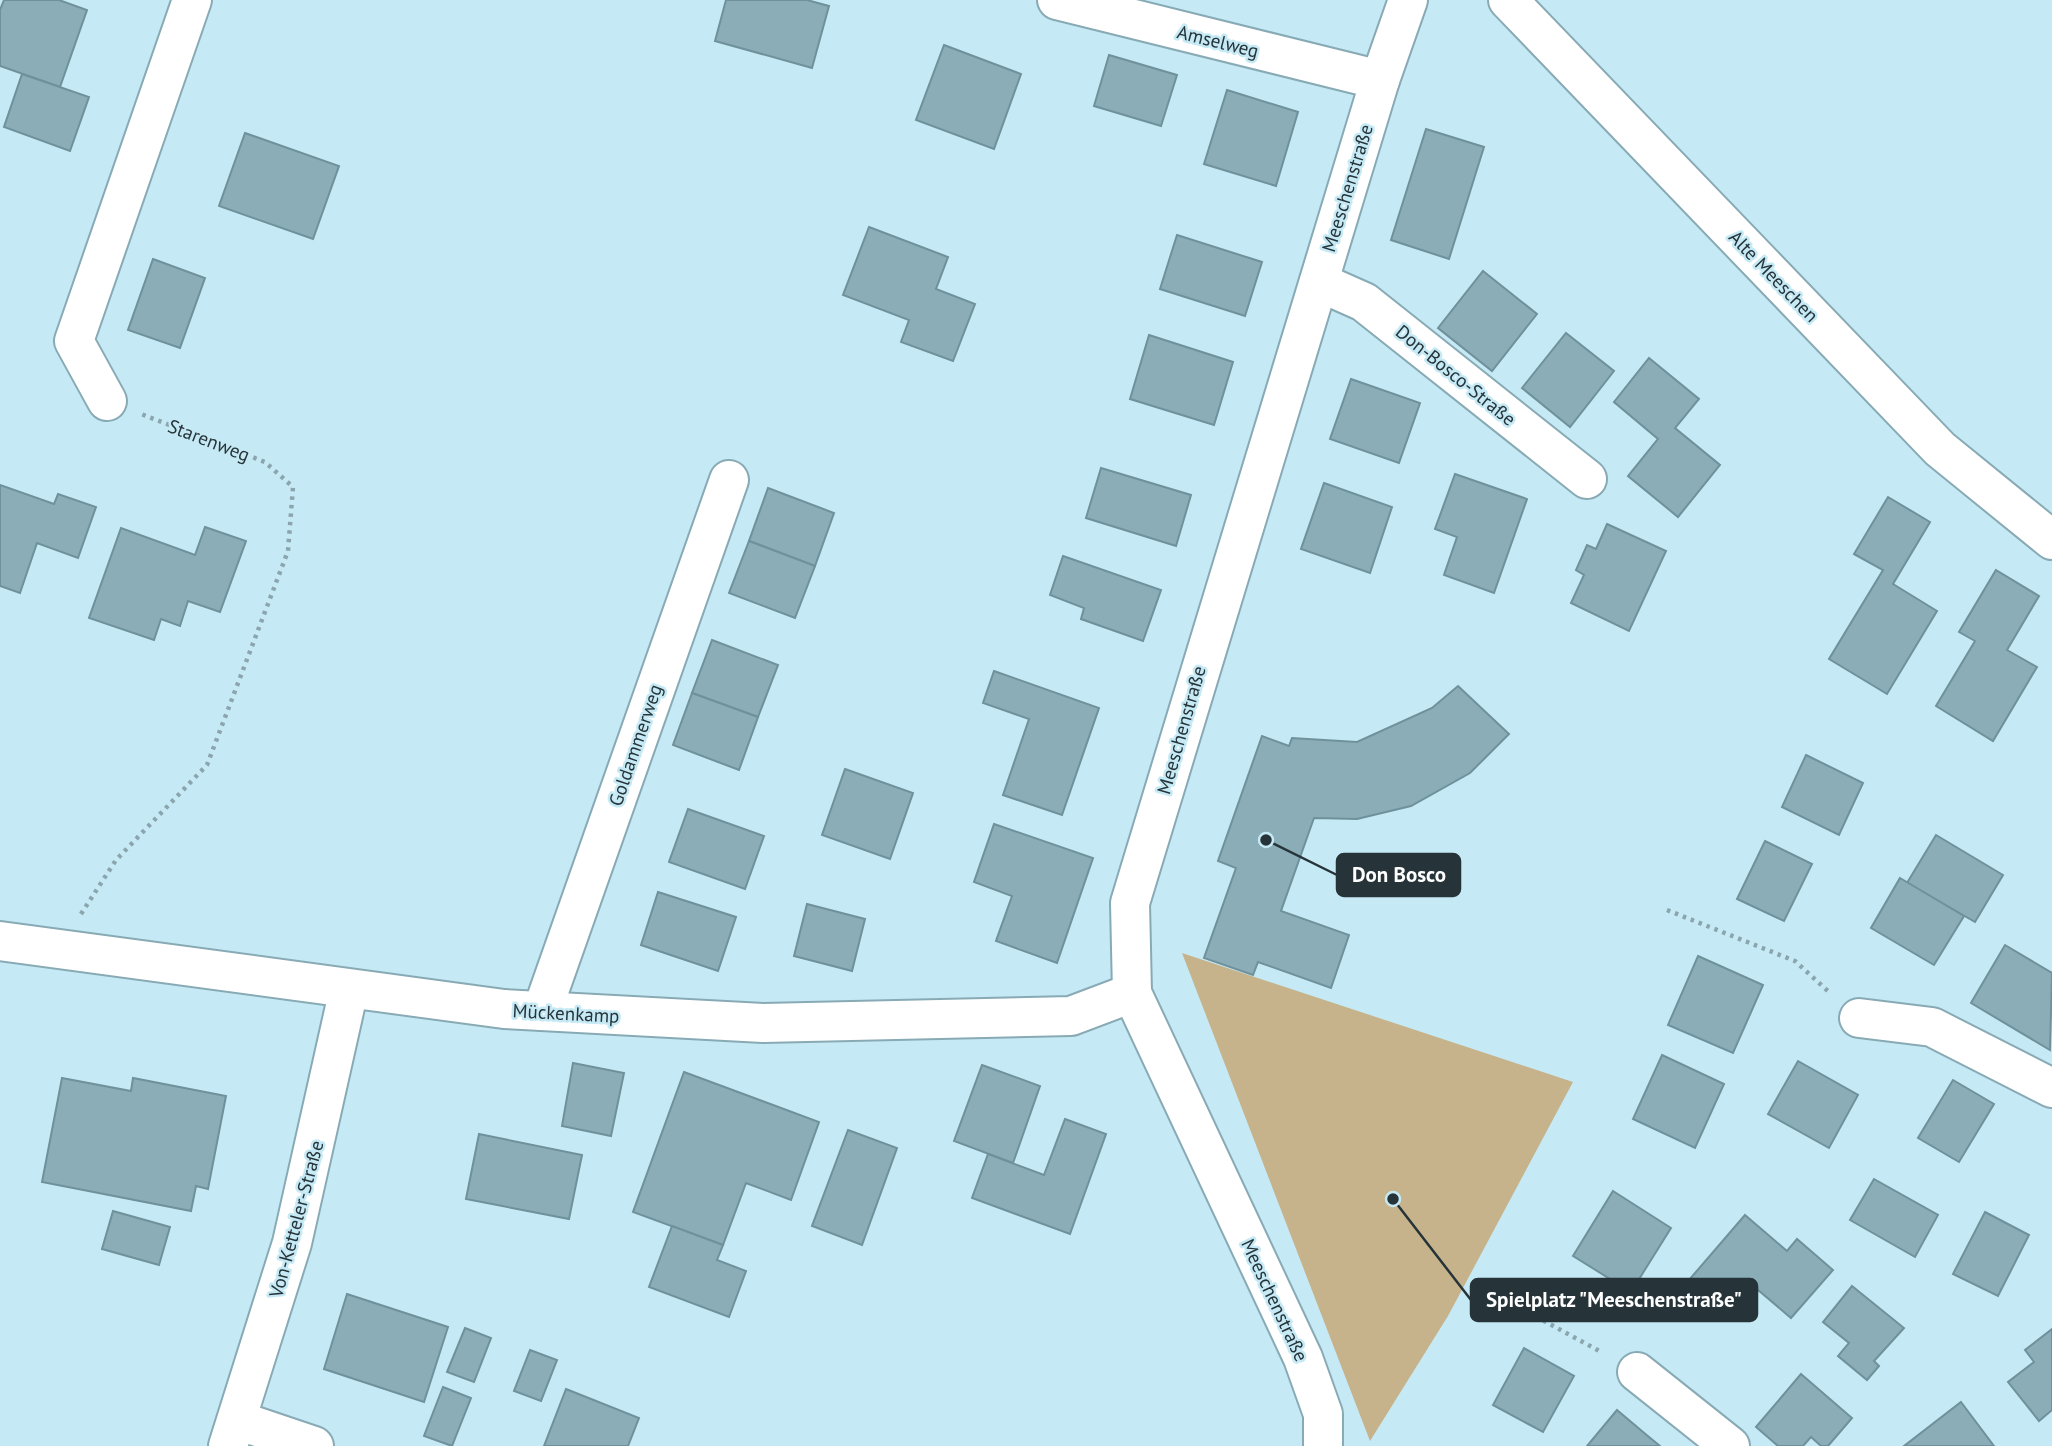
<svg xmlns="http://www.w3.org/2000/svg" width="2052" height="1446" font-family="'PT Sans',sans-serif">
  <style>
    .green { fill: #c6b38b }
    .building { fill: #8aadb8; stroke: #6f919b; stroke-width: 2 }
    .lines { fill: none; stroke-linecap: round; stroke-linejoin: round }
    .minor-casing { stroke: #88aab5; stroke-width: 42 }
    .path { stroke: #8aa5ae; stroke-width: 4.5; stroke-dasharray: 3.5 5; stroke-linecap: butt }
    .minor { stroke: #fff; stroke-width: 38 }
    .labels { text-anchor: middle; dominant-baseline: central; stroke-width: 5; stroke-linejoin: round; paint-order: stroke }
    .street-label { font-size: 19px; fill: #263439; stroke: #c6eaf5 }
    .leader { fill: none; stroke: #263439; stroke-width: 2.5 }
    .callout-dot { fill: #263439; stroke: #c6eaf5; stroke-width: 2.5 }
    .callout { fill: #263439; stroke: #263439; stroke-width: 2.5 }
    .callout-label { font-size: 21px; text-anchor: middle; font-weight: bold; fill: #fff }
  </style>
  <rect width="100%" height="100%" fill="#c6eaf5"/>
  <path class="green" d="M1182 953 1573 1082 1448 1316 1370 1441Z"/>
  <g class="building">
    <path d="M4 0H59L87 10 60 87 0 66V10Z"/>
    <path d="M726 0H807L829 6 812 68 715 41Z"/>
    <path d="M944 45 1021 74 994 149 916 120Z"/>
    <path d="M1109 55 1177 75 1161 126 1094 106Z"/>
    <path d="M22 74 89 97 70 151 4 127Z"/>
    <path d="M1227 90 1298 112 1276 186 1204 164Z"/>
    <path d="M1426 129 1484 147 1449 259 1391 240Z"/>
    <path d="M245 133 339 166 313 239 219 206Z"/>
    <path d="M869 227 948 257 936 289 975 304 953 361 901 342 909 320 843 295Z"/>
    <path d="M1177 235 1262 262 1245 316 1160 289Z"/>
    <path d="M153 259 205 278 180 348 128 330Z"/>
    <path d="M1483 271 1537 314 1492 371 1438 328Z"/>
    <path d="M1566 333 1614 371 1570 427 1522 388Z"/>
    <path d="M1149 335 1233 362 1214 425 1130 399Z"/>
    <path d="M1649 358 1699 399 1675 428 1720 465 1678 517 1628 476 1658 439 1614 402Z"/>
    <path d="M1351 379 1420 403 1399 463 1330 439Z"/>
    <path d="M1101 468 1191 495 1176 546 1086 518Z"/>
    <path d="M1455 474 1527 499 1494 593 1444 575 1457 537 1435 529Z"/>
    <path d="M1324 483 1392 507 1370 573 1301 549Z"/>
    <path d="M0 485 54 504 58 494 96 507 78 558 37 543 20 593 0 586Z"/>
    <path d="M768 488 834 513 815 566 749 541Z"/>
    <path d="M1888 497 1930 522 1893 584 1937 611 1887 694 1829 659 1883 570 1854 554Z"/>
    <path d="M1607 524 1666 551 1629 631 1571 603 1584 575 1576 570 1587 545 1596 549Z"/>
    <path d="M205 527 246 541 220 612 188 601 180 626 161 619 154 640 89 618 121 528 195 555Z"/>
    <path d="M749 541 815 566 795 618 729 593Z"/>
    <path d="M1063 556 1161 590 1143 641 1081 619 1084 608 1050 595Z"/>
    <path d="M1996 570 2039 596 2007 650 2037 667 1993 741 1936 706 1975 641 1959 632Z"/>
    <path d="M712 640 778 665 758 717 692 693Z"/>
    <path d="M994 671 1099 708 1062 815 1003 795 1029 719 983 703Z"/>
    <path d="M1458 686 1509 734 1470 773 1411 806 1357 819 1314 818 1281 911 1349 935 1331 988 1258 962 1253 975 1204 958 1236 868 1218 861 1262 736 1289 746 1292 738 1357 742 1432 708Z"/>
    <path d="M692 693 758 717 739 770 673 745Z"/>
    <path d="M1806 755 1863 783 1839 835 1782 807Z"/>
    <path d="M845 769 913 793 890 859 822 835Z"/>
    <path d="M688 809 764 836 745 889 669 862Z"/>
    <path d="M994 824 1093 858 1057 963 996 941 1012 896 974 882Z"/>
    <path d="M1936 835 2003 875 1975 922 1907 883Z"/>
    <path d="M1765 841 1812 864 1784 921 1737 899Z"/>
    <path d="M1900 878 1964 916 1934 965 1871 928Z"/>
    <path d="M658 892 736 917 718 971 641 945Z"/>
    <path d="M807 904 865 919 852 971 794 956Z"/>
    <path d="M2005 945 2052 973 2050 1050 1971 1003Z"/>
    <path d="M1698 956 1763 985 1733 1053 1668 1025Z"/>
    <path d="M1662 1055 1724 1084 1695 1148 1633 1119Z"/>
    <path d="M1798 1061 1858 1095 1829 1148 1768 1114Z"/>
    <path d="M573 1063 624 1073 611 1136 562 1126Z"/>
    <path d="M982 1065 1040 1086 1013 1163 954 1141Z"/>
    <path d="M684 1072 819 1122 791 1200 746 1183 723 1245 633 1212Z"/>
    <path d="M62 1078 131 1091 133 1078 226 1096 208 1189 196 1186 191 1211 42 1182Z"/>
    <path d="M1953 1080 1994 1104 1959 1162 1918 1138Z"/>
    <path d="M1065 1119 1106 1134 1070 1234 972 1198 988 1154 1044 1175Z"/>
    <path d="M848 1130 897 1148 862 1245 812 1226Z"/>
    <path d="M479 1134 582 1155 569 1219 466 1199Z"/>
    <path d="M1874 1179 1938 1215 1915 1257 1850 1220Z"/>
    <path d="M1613 1191 1671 1228 1631 1292 1573 1256Z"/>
    <path d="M113 1211 170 1227 159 1265 102 1249Z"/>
    <path d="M1985 1212 2029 1235 1998 1296 1953 1274Z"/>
    <path d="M1745 1215 1787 1251 1797 1239 1833 1270 1791 1318 1758 1290 1734 1318 1689 1280Z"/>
    <path d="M672 1226 723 1245 717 1260 746 1271 729 1317 649 1287Z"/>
    <path d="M1852 1286 1904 1328 1874 1361 1879 1366 1867 1380 1838 1356 1849 1343 1823 1322Z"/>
    <path d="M347 1294 448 1327 424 1402 324 1369Z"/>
    <path d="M465 1328 491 1338 474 1382 447 1372Z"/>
    <path d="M2052 1329V1410L2039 1421 2008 1382 2034 1362 2025 1350Z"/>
    <path d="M1524 1348 1574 1376 1543 1432 1493 1405Z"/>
    <path d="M530 1350 557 1360 541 1401 514 1391Z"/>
    <path d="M1801 1374 1852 1418 1828 1446H1821L1811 1437 1803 1446H1778L1756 1427Z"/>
    <path d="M443 1387 471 1398 452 1446 424 1436Z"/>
    <path d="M566 1389 639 1418 628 1446H544Z"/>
    <path d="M1961 1402 1994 1446H1904Z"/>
    <path d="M1617 1410 1649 1437 1660 1446H1587Z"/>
  </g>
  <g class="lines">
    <g class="minor-casing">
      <g id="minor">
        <path d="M1057 0 1380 80"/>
        <path d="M1508 0 1940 449 2052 540"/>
        <path d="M1319 282 1364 302 1587 479"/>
        <path d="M107 401 74 341 192 0"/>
        <path d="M0 941 504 1009 763 1023 1071 1016 1132 993"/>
        <path d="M542 1011 729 480"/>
        <path d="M1859 1018 1932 1027 2052 1088"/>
        <path d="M1637 1372 1730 1446"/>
        <path d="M237 1420 314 1446"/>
        <path d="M228 1446 292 1243 349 989"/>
        <path d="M1323 1446V1414L1303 1358 1132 993 1130 903 1380 80 1408 0"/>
      </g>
    </g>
    <g class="path">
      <path d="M1667 910 1795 961 1830 993"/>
      <path d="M81 914 116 860 207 765 288 551 293 487 265 462 141 414"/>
      <path d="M1476 1284 1603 1353"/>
    </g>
    <use href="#minor" class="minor"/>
  </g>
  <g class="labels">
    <g class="street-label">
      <text transform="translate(1218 41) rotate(14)">Amselweg</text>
      <text transform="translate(1347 188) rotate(-73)">Meeschenstraße</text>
      <text transform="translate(1774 276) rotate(46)">Alte Meeschen</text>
      <text transform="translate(1456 375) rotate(39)">Don-Bosco-Straße</text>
      <text transform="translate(209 440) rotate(21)">Starenweg</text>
      <text transform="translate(1181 730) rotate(-74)">Meeschenstraße</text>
      <text transform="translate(635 745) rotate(-71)">Goldammerweg</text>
      <text transform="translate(566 1013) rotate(3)">Mückenkamp</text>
      <text transform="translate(296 1219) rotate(-75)">Von-Ketteler-Straße</text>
      <text transform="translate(1275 1300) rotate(65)">Meeschenstraße</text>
    </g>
  </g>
  <path class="leader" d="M1266 840L1337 875M1393 1199L1471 1300"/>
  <g class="callout-dot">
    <circle cx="1266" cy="840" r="7"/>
    <circle cx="1393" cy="1199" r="7"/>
  </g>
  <g class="callout">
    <rect x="1337" y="854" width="123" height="42" rx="7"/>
    <rect x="1471" y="1279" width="286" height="42" rx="7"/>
  </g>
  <g class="callout-label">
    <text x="1399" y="882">Don Bosco</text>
    <text x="1614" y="1307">Spielplatz "Meeschenstraße"</text>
  </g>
</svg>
